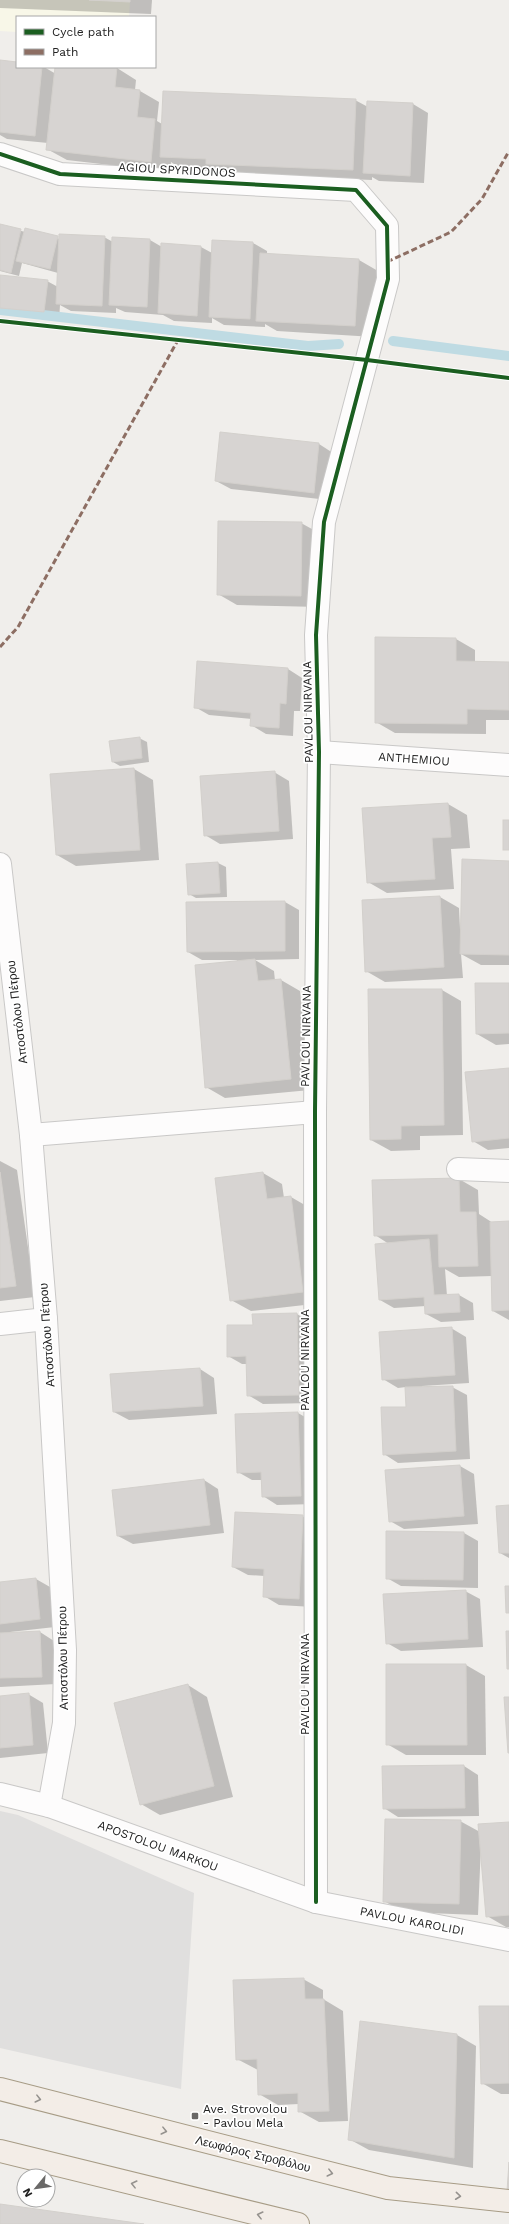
<svg xmlns="http://www.w3.org/2000/svg" width="509" height="2224" font-family="'Work Sans',sans-serif">
  <style>
    .education { fill: #f8f7e8 }
    .parking { fill: #e0dfde }
    .shadow { fill: #0003 }
    .lines { fill: none; stroke-linecap: round; stroke-linejoin: round }
    .stream { stroke: #bfdbe3; stroke-width: 10 }
    .building { fill: #d7d4d2; stroke: #d3d0cc }
    .street-casing { stroke: #c9c8c7; stroke-width: 24 }
    .primary-casing { stroke: #a79c86; stroke-width: 24 }
    .street { stroke: #fdfcfc; stroke-width: 22 }
    .primary { stroke: #f3ede7; stroke-width: 22 }
    .quiet { stroke: #8d6e63; stroke-width: 3; stroke-dasharray: 6 3; stroke-linecap: butt }
    .cycleway-casing { stroke: #fff; stroke-width: 6 }
    .cycleway { stroke: #1b5e20; stroke-width: 4 }
    .oneway { stroke: #95928e }
    .poi-dot { fill: #6a6968; stroke: #fff; stroke-width: 1.5 }
    .labels { text-anchor: middle; dominant-baseline: central; stroke-width: 3.5; stroke-linejoin: round; paint-order: stroke }
    .street-label { font-size: 12px; fill: #222; stroke: #fff }
    .poi-label { font-size: 12px; fill: #222; stroke: #fff; text-anchor: start }
  </style>
  <rect width="100%" height="100%" fill="#f0eeeb"/>
  <path class="education" d="M0 0H130L129 17H17V32L0 31Z"/>
  <path class="parking" d="M0 1811 18 1815 194 1893 181 2089 0 2048Z"/>
  <g class="shadow">
    <path d="M0 0H152L151 14 0 8Z"/>
    <path d="M0 61 17 63V67H44L56 74V67L117 68 136 80 135 90 140 91 159 102 157 121 162 124 355 100 368 107V102L413 104 428 113 424 183 379 181 372 177V180L226 174 218 170 180 168 171 162 170 172 67 160 47 149 48 143 7 139 0 135Z"/>
    <path d="M0 225 25 232 60 239 104 237 113 242 150 240 162 247H201L212 253 253 243 267 251V254L359 260 378 271 374 337 277 331 265 324V327L224 325 212 318V323L174 321 163 315 125 312 116 308V313L71 311 60 305 59 320 0 314V276L47 281 58 287V273L22 263 19 276 0 271Z"/>
    <path d="M221 433 319 444 333 453 328 500 231 489 216 481Z"/>
    <path d="M301 523 321 534 320 607 237 605 218 594Z"/>
    <path d="M456 639 475 650V662L509 663V720H486V734L395 733 376 722Z"/>
    <path d="M288 669 302 678 300 711H294L293 736 266 734 251 725 252 719 209 715 195 707Z"/>
    <path d="M139 738 147 742 149 762 120 766 113 762Z"/>
    <path d="M134 769 153 780 159 860 76 866 57 855 51 775Z"/>
    <path d="M274 772 289 781 293 839 220 844 205 835Z"/>
    <path d="M448 804 467 815 470 848 451 849 454 889 387 893 368 882Z"/>
    <path d="M509 862V965H481L461 954 463 978 385 982 366 971 440 897 459 908 460 929H462Z"/>
    <path d="M218 863 226 867 227 897 196 898 189 894Z"/>
    <path d="M285 902 299 910V959L255 960 274 971 275 981 281 980 300 991 310 1090 225 1098 206 1087 237 960H202L188 952Z"/>
    <path d="M509 984V1044L496 1045 477 1034Z"/>
    <path d="M442 990 461 1001 463 1135 420 1136V1150L391 1151 371 1140Z"/>
    <path d="M509 1069V1148L488 1150 473 1141Z"/>
    <path d="M0 1161 17 1170 35 1297 0 1301Z"/>
    <path d="M263 1173 282 1184 284 1198 291 1197 310 1208 322 1303 251 1311 231 1300Z"/>
    <path d="M459 1179 478 1190 479 1214 493 1223 509 1222V1320L493 1311 492 1276 459 1277 445 1269 447 1296 459 1295 473 1303 474 1320 441 1322 426 1314V1306L394 1308 380 1300 389 1244 375 1235Z"/>
    <path d="M297 1314 311 1323 313 1403 263 1404 248 1395V1364H242L228 1356 254 1326Z"/>
    <path d="M451 1328 466 1337 469 1383 422 1386V1388L452 1387 467 1395 470 1459 398 1463 384 1454 407 1408 406 1387 398 1388 383 1379Z"/>
    <path d="M200 1369 214 1378 217 1414 129 1420 114 1412Z"/>
    <path d="M298 1413 312 1421 316 1504 277 1505 263 1496 262 1480H252L238 1472Z"/>
    <path d="M460 1466 474 1474 478 1524 404 1529 390 1521Z"/>
    <path d="M204 1480 218 1489 224 1533 133 1544 118 1536Z"/>
    <path d="M509 1506V1558L500 1553Z"/>
    <path d="M302 1516 317 1524 313 1607 279 1605 264 1596 265 1576 248 1575 233 1567Z"/>
    <path d="M464 1533 478 1541V1588L401 1586 387 1578Z"/>
    <path d="M36 1579 50 1587 55 1627 10 1632V1634L40 1632 54 1641 56 1684 0 1687V1583Z"/>
    <path d="M465 1591 480 1599 483 1647 401 1651 387 1643Z"/>
    <path d="M387 1665H466L485 1676 486 1755H406L387 1744Z"/>
    <path d="M188 1685 207 1697 233 1797 160 1815 141 1804Z"/>
    <path d="M28 1694 43 1703 48 1753 0 1758V1697Z"/>
    <path d="M464 1766 478 1775 479 1816 398 1817 384 1808Z"/>
    <path d="M460 1821 480 1832 509 1823V1927H506L487 1916 481 1845 478 1915 403 1912 384 1901Z"/>
    <path d="M303 1979 323 1990V1999L343 2011 348 2121 319 2122 299 2111V2104L278 2105 259 2094 258 2070 237 2059Z"/>
    <path d="M509 2007V2094H501L482 2083Z"/>
    <path d="M361 2022 457 2035 476 2046 473 2168 369 2150 349 2139Z"/>
  </g>
  <g class="lines">
    <g class="stream">
      <path d="M0 310 308 346 339 344"/>
      <path d="M393 341 509 356"/>
    </g>
  </g>
  <g class="building">
    <path d="M89 0H130V2Z"/>
    <path d="M0 60 17 62V67H42L35 136 0 132Z"/>
    <path d="M55 67H117L115 87 140 90 137 117 155 119 151 162 46 150Z"/>
    <path d="M163 91 356 99 353 170 206 164V159L160 157Z"/>
    <path d="M367 101 413 103 410 176 363 173Z"/>
    <path d="M0 224 21 229 11 273 0 270Z"/>
    <path d="M25 228 58 236 50 269 16 261Z"/>
    <path d="M59 234 105 236 102 306 56 304Z"/>
    <path d="M112 237 150 239 147 307 109 305Z"/>
    <path d="M212 240 253 242 250 319 209 317Z"/>
    <path d="M161 243 201 246 197 316 158 313Z"/>
    <path d="M260 253 359 259 355 326 256 321Z"/>
    <path d="M0 275 48 280 44 312 0 308Z"/>
    <path d="M220 432 319 443 314 493 215 481Z"/>
    <path d="M218 521 302 522 301 596 217 595Z"/>
    <path d="M375 637 456 638V661L509 662V710L467 709V724L375 723Z"/>
    <path d="M197 661 288 668 286 704 280 703 279 728 250 726 251 713 194 708Z"/>
    <path d="M140 737 142 758 112 762 109 741Z"/>
    <path d="M134 768 140 850 56 855 50 774Z"/>
    <path d="M275 771 279 831 204 836 200 776Z"/>
    <path d="M448 803 451 837 432 838 435 879 367 883 362 808Z"/>
    <rect x="503" y="820" width="6" height="30"/>
    <path d="M462 859 509 861V955L460 954Z"/>
    <path d="M218 862 220 893 188 895 186 864Z"/>
    <path d="M440 896 444 967 365 972 362 900Z"/>
    <path d="M285 901V951L187 952 186 902Z"/>
    <path d="M255 959 258 981 281 979 291 1079 205 1088 195 965Z"/>
    <path d="M475 983H509V1033L476 1034Z"/>
    <path d="M368 989H442L444 1125 401 1126V1139L370 1140Z"/>
    <path d="M509 1068V1138L472 1142 465 1072Z"/>
    <path d="M0 1172 16 1286 0 1288Z"/>
    <path d="M263 1172 267 1199 291 1196 303 1292 230 1301 215 1178Z"/>
    <path d="M459 1178 460 1212H476L478 1266 439 1267 438 1234 374 1236 372 1180Z"/>
    <path d="M509 1221V1310L492 1311 490 1222Z"/>
    <path d="M429 1239 434 1295 459 1294 460 1312 425 1314 424 1297 379 1300 375 1244Z"/>
    <path d="M297 1313 299 1395 247 1396 246 1356 227 1357V1325H253L252 1314Z"/>
    <path d="M452 1327 455 1375 382 1380 379 1332Z"/>
    <path d="M200 1368 203 1406 113 1412 110 1374Z"/>
    <path d="M453 1386 456 1451 383 1455 381 1407H406L405 1387Z"/>
    <path d="M298 1412 301 1496 262 1497 261 1472 237 1473 235 1414Z"/>
    <path d="M460 1465 464 1516 389 1522 385 1470Z"/>
    <path d="M204 1479 210 1525 117 1536 112 1490Z"/>
    <path d="M509 1505V1553H499L496 1506Z"/>
    <path d="M235 1512 303 1515 299 1599 263 1597 264 1569 232 1567Z"/>
    <path d="M386 1531 464 1532 463 1580 386 1579Z"/>
    <path d="M36 1578 40 1619 0 1624V1582Z"/>
    <path d="M505 1586H509V1613H506Z"/>
    <path d="M466 1590 468 1639 386 1644 383 1594Z"/>
    <path d="M40 1631 42 1677 0 1678V1633Z"/>
    <path d="M506 1631H509V1669H507Z"/>
    <path d="M386 1664H466L467 1745H386Z"/>
    <path d="M188 1684 214 1786 140 1805 114 1703Z"/>
    <path d="M29 1693 33 1745 0 1748V1696Z"/>
    <path d="M504 1697H509V1753H508Z"/>
    <path d="M464 1765 465 1808 383 1809 382 1766Z"/>
    <path d="M385 1819 461 1820 459 1904 383 1902Z"/>
    <path d="M509 1822V1915L486 1917 478 1824Z"/>
    <path d="M304 1978 305 1999H324L329 2111 298 2112V2093L258 2095 257 2059 236 2060 233 1980Z"/>
    <path d="M479 2006H509V2083L481 2084Z"/>
    <path d="M360 2021 457 2034 454 2158 348 2140Z"/>
    <path d="M509 2162V2191H507Z"/>
    <path d="M0 2204 144 2224H0Z"/>
  </g>
  <g class="lines">
    <g class="street-casing">
      <g id="street">
        <path d="M0 154 60 174 356 190 387 226 388 279 324 522 316 635 319 752 315 1112 316 1902"/>
        <path d="M319 752 509 765"/>
        <path d="M0 864 31 1135 46 1319 65 1650 64 1723 49 1806"/>
        <path d="M31 1135 315 1112"/>
        <path d="M458 1169 509 1171"/>
        <path d="M0 1324 46 1319"/>
        <path d="M0 1794 49 1806 316 1902 509 1940"/>
      </g>
    </g>
    <g class="primary-casing">
      <g id="primary">
        <path d="M0 2089 388 2188 509 2201"/>
        <path d="M0 2151 298 2224"/>
      </g>
    </g>
    <use href="#street" class="street"/>
    <use href="#primary" class="primary"/>
    <g class="quiet">
      <path d="M387 262 451 232 482 199 509 151"/>
      <path d="M0 647 18 627 178 340"/>
    </g>
    <g class="cycleway-casing">
      <g id="cycleway">
        <path d="M0 154 60 174 356 190 387 226 388 279 324 522 316 635 319 752 315 1112 316 1902"/>
        <path d="M0 321 367 360 509 378"/>
      </g>
    </g>
    <use href="#cycleway" class="cycleway"/>
  </g>
  <defs><path id="oneway-chevron" d="M-2-3.5L2.5 0L-2 3.5" fill="none" stroke-width="1.6" stroke-linecap="round" stroke-linejoin="round"/></defs>
  <g class="oneway">
    <use href="#oneway-chevron" transform="translate(38 2099) rotate(14)"/>
    <use href="#oneway-chevron" transform="translate(164 2131) rotate(14)"/>
    <use href="#oneway-chevron" transform="translate(330 2173) rotate(14)"/>
    <use href="#oneway-chevron" transform="translate(134 2184) rotate(-166)"/>
    <use href="#oneway-chevron" transform="translate(458 2196) rotate(6)"/>
    <use href="#oneway-chevron" transform="translate(260 2215) rotate(-166)"/>
  </g>
  <rect class="poi-dot" x="191" y="2112" width="8" height="8" rx="2"/>
  <g class="labels">
    <g class="street-label">
      <text transform="translate(177 170) rotate(3)">AGIOU SPYRIDONOS</text>
      <text transform="translate(308 712) rotate(-91)">PAVLOU NIRVANA</text>
      <text transform="translate(414 759) rotate(4)">ANTHEMIOU</text>
      <text transform="translate(17 1012) rotate(-97)">Αποστόλου Πέτρου</text>
      <text transform="translate(306 1036) rotate(-89)">PAVLOU NIRVANA</text>
      <text transform="translate(47 1335) rotate(-94)">Αποστόλου Πέτρου</text>
      <text transform="translate(305 1360) rotate(-90)">PAVLOU NIRVANA</text>
      <text transform="translate(63 1658) rotate(-91)">Αποστόλου Πέτρου</text>
      <text transform="translate(305 1684) rotate(-90)">PAVLOU NIRVANA</text>
      <text transform="translate(158 1846) rotate(20)">APOSTOLOU MARKOU</text>
      <text transform="translate(412 1921) rotate(11)">PAVLOU KAROLIDI</text>
      <text transform="translate(253 2154) rotate(14)">Λεωφόρος Στροβόλου</text>
    </g>
    <g class="poi-label">
      <text x="203" y="2109">Ave. Strovolou<tspan x="203" dy="14">- Pavlou Mela</tspan></text>
    </g>
  </g>
  <rect x="16" y="16" width="140" height="52" fill="#ffffff" stroke="#a7a7a7"/>
  <rect x="24" y="29" width="20" height="6" fill="#1b5e20" stroke="#a7a7a7"/>
  <text x="52" y="36" font-size="12" fill="#222222">Cycle path</text>
  <rect x="24" y="49" width="20" height="6" fill="#8d6e63" stroke="#a7a7a7"/>
  <text x="52" y="56" font-size="12" fill="#222222">Path</text>
  <g transform="translate(36 2188) rotate(241)"><circle r="19" fill="#ffffff" stroke="#a7a7a7"/>
  <path d="M0-3L7 15L0 10L-7 15Z" fill="#6a6968"/>
  <text y="-6" font-size="11" font-weight="bold" text-anchor="middle" fill="#222222">N</text>
  </g>
</svg>
